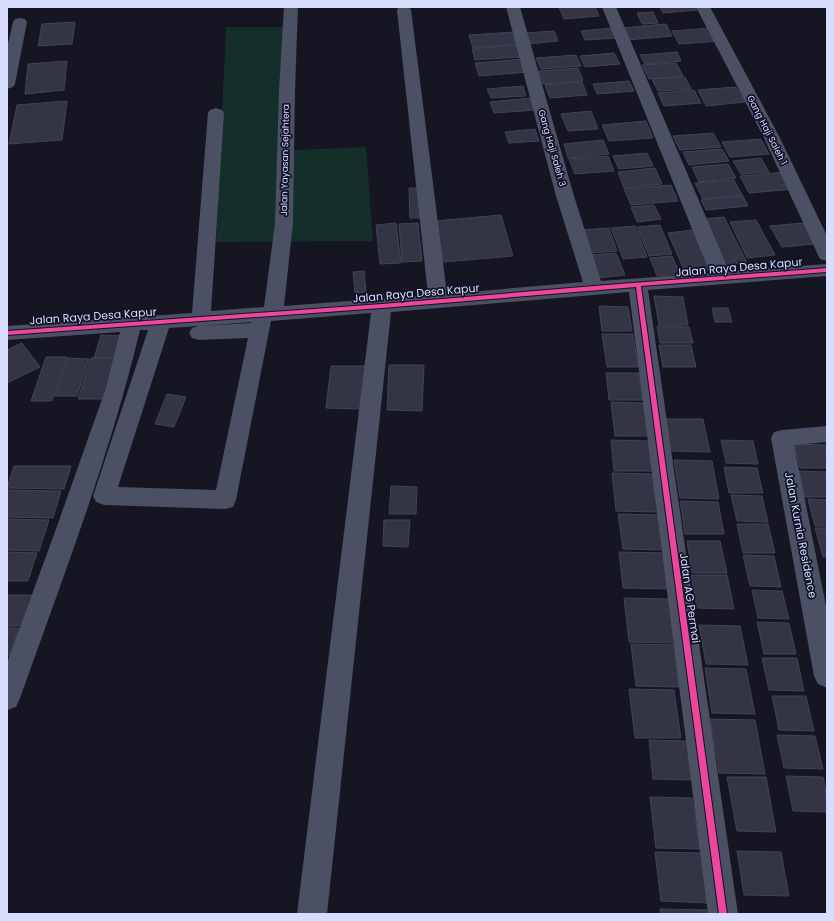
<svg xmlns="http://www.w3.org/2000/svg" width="834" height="921" font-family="Poppins,sans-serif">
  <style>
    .green { fill: #142e29 }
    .building { fill: #343544; stroke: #414256 }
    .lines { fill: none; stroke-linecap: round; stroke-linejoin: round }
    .minor { fill: #4c5063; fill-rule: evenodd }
    .cycleway-casing { stroke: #101228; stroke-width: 2 }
    .cycleway { fill: #ed469a; fill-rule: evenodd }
    .labels { text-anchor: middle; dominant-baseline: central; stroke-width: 3.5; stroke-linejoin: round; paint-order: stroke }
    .far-street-label { font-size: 9px; fill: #d8ddfe; stroke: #101228 }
    .street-label { font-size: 11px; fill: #d8ddfe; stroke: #101228 }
  </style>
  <rect width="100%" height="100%" fill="#161622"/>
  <path class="green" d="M226 27H289L293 150 366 147 373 241 216 242Z"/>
  <g class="building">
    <path d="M559 7H595L599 16 564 19Z"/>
    <path d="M660 7H695L697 10 663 13Z"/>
    <path d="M653 12 658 23 642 24 637 13Z"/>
    <path d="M75 22 72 44 38 46 42 24Z"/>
    <path d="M666 24 672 36 628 40 622 28Z"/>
    <path d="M612 28 616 38 585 40 581 31Z"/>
    <path d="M712 28 719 41 679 44 672 31Z"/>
    <path d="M554 31 558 41 529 44 525 33Z"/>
    <path d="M515 32 519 44 473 48 469 35Z"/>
    <path d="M516 45 520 57 475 60 472 49Z"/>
    <path d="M677 52 681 61 645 64 640 55Z"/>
    <path d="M614 53 620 64 585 67 580 56Z"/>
    <path d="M576 55 581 66 541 69 536 58Z"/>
    <path d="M524 59 528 72 479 76 475 63Z"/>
    <path d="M67 61 64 90 25 94 28 64Z"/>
    <path d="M676 63 683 76 649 79 642 65Z"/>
    <path d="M578 68 583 81 543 84 539 71Z"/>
    <path d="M685 77 691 89 658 91 652 79Z"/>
    <path d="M629 81 634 91 597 94 593 84Z"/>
    <path d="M582 82 587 95 550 98 545 85Z"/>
    <path d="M523 86 526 96 491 98 487 89Z"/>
    <path d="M736 87 745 102 706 106 698 90Z"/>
    <path d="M694 90 701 103 664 106 658 93Z"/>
    <path d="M531 98 535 110 494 113 490 102Z"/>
    <path d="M67 101 62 140 9 144 17 105Z"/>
    <path d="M591 111 598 129 568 131 561 114Z"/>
    <path d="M646 121 653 138 609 141 602 125Z"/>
    <path d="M535 129 539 141 509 143 505 132Z"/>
    <path d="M713 133 721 147 680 150 673 136Z"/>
    <path d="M761 139 769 154 730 157 722 142Z"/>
    <path d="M603 140 609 154 568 158 564 144Z"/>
    <path d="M722 149 729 161 689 165 683 152Z"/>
    <path d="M647 153 653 166 619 169 613 156Z"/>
    <path d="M608 156 614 171 575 174 569 159Z"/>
    <path d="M761 158 769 172 741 174 733 161Z"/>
    <path d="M728 164 736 178 699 182 692 167Z"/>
    <path d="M655 168 662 184 624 188 618 172Z"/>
    <path d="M785 172 795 189 749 193 740 176Z"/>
    <path d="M734 180 742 195 703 199 695 183Z"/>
    <path d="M671 185 678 201 631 205 624 189Z"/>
    <path d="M409 188H424L425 218H410Z"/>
    <path d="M743 196 748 206 706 210 701 200Z"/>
    <path d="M654 205 661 219 637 222 631 207Z"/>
    <path d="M501 215 513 256 444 262 435 221Z"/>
    <path d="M724 217 747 263 725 265 703 219Z"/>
    <path d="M756 220 775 255 747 258 730 222Z"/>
    <path d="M396 223 401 263 380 264 376 225Z"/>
    <path d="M418 223 422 261 402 262 399 224Z"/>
    <path d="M803 223 815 244 782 247 770 226Z"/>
    <path d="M660 225 672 254 649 256 637 227Z"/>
    <path d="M635 226 647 257 623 259 611 228Z"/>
    <path d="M609 228 617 251 589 253 581 230Z"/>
    <path d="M693 230 711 270 685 272 668 233Z"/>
    <path d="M616 253 625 275 597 278 589 255Z"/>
    <path d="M672 256 680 274 657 276 650 258Z"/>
    <path d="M364 271 366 292 355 293 353 272Z"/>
    <path d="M654 296 683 297 688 325H659Z"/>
    <path d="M599 306 628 307 632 331H602Z"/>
    <path d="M712 308H728L732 322H715Z"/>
    <path d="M657 326 689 327 693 343H660Z"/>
    <path d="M602 334H633L638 367H607Z"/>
    <path d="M101 335 129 336 122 358H94Z"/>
    <path d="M22 343 40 367 7 383V350Z"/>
    <path d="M659 345H691L696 367H663Z"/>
    <path d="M46 357H67L52 401H31Z"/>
    <path d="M68 358 89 359 77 396H55Z"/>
    <path d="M91 358H122L110 399H78Z"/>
    <path d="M389 365H424L422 411 387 410Z"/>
    <path d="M331 366H365L361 409 326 408Z"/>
    <path d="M606 373H639L643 400H609Z"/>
    <path d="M167 394 186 397 174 427 155 424Z"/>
    <path d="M611 402 643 403 648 436H615Z"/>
    <path d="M665 419H703L710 452 670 451Z"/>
    <path d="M611 440 648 441 652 471H614Z"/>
    <path d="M721 440 753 441 758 464 726 463Z"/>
    <path d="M794 444 826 445 827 468H800Z"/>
    <path d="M674 460 712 461 719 499 680 498Z"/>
    <path d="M14 466H71L64 489 7 488Z"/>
    <path d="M724 467 757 468 763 493H729Z"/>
    <path d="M799 471 827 472V497H805Z"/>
    <path d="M612 473 652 474 658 512 616 511Z"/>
    <path d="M391 486 417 487 416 514H389Z"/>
    <path d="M7 490 61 491 53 518 7 517Z"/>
    <path d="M731 495 762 496 768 522 737 521Z"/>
    <path d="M808 499 827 500V526H815Z"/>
    <path d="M680 501 718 502 724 534H685Z"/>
    <path d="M618 514 660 515 665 550 623 549Z"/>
    <path d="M7 519 49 520 39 551 7 550Z"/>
    <path d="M384 520H410L408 547 383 546Z"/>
    <path d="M737 524H768L775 553H743Z"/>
    <path d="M815 528H827V557H823Z"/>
    <path d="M687 541H720L727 573H692Z"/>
    <path d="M7 552 37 553 28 581H7Z"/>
    <path d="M619 552 666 553 671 589 623 588Z"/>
    <path d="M743 555 774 556 781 587 750 586Z"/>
    <path d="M691 575H727L734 609 697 608Z"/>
    <path d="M752 590 782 591 789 619 758 618Z"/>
    <path d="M7 595H38L29 626H7Z"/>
    <path d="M624 598 669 599 675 643 629 642Z"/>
    <path d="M757 622 789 623 796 654H764Z"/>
    <path d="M699 625 740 626 748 665 706 664Z"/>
    <path d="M7 628H19L10 656H7Z"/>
    <path d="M631 644 674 645 679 687 636 686Z"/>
    <path d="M762 658H797L804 691 769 690Z"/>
    <path d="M705 668 746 669 755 714 712 713Z"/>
    <path d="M629 689 674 690 681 738H635Z"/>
    <path d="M772 696H806L814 731 779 730Z"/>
    <path d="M710 719 755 720 765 774 719 773Z"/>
    <path d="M777 735 815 736 823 769 784 768Z"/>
    <path d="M649 740 687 741 693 780 653 779Z"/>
    <path d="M786 776 823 777 827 796V812L793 811Z"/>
    <path d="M727 777H766L776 832 737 831Z"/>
    <path d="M650 797 692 798 700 849 656 848Z"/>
    <path d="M737 851 781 852 789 896 744 895Z"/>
    <path d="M655 852 701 853 708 903 661 901Z"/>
    <path d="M660 909 708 910 709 914H661Z"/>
  </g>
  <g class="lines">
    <g class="minor">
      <path d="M284 7H298L295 90 293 223 284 306 428 295 397 10 399 7H409L411 10 447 294 583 282 556 196 506 7H520L574 196 601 281 710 273 602 7H616L729 271 827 264V276L648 290 738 914H708L629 292 391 312 327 914H297L371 313 271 321 236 500 233 507 225 509 104 505 96 502 93 496 148 330H140C110 456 63 577 20 698L16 707 7 710V663L56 529 106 388 120 332 7 340V326L192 313 208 113 210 110 216 108 222 110 224 113 211 311 264 307 275 223 279 90ZM251 322V323L203 326ZM199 326 192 328 189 333 192 338 199 340 248 338 216 490 118 487 169 328Z"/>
      <path d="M696 7H710L780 138 827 236V261L820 259 818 255 764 138Z"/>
      <path d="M20 18 25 19 27 22 15 84 13 87 7 89V48L13 22 15 19Z"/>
      <path d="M827 426V442L794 445 827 611V688L818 684 814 676 771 438 774 432 782 430Z"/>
    </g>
    <g class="cycleway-casing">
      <path id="cycleway" d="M827 268V272L641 286 727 914H719L636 287 382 308 7 335V331L382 304 594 286Z"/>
    </g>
    <use href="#cycleway" class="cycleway"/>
  </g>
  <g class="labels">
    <g class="far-street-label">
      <text transform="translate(767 130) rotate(63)">Gang Haji Saleh 1</text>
      <text transform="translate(552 148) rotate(74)">Gang Haji Saleh 3</text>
      <text transform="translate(285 160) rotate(-89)">Jalan Yayasan Sejahtera</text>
    </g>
    <g class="street-label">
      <text transform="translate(739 267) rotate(-5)">Jalan Raya Desa Kapur</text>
      <text transform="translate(416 293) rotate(-5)">Jalan Raya Desa Kapur</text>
      <text transform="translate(93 316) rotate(-4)">Jalan Raya Desa Kapur</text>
      <text transform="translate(801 535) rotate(79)">Jalan Kurnia Residence</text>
      <text transform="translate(690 598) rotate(82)">Jalan AG Permai</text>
    </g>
  </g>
  <rect width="834" height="921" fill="none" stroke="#d8ddfe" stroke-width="16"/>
</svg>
